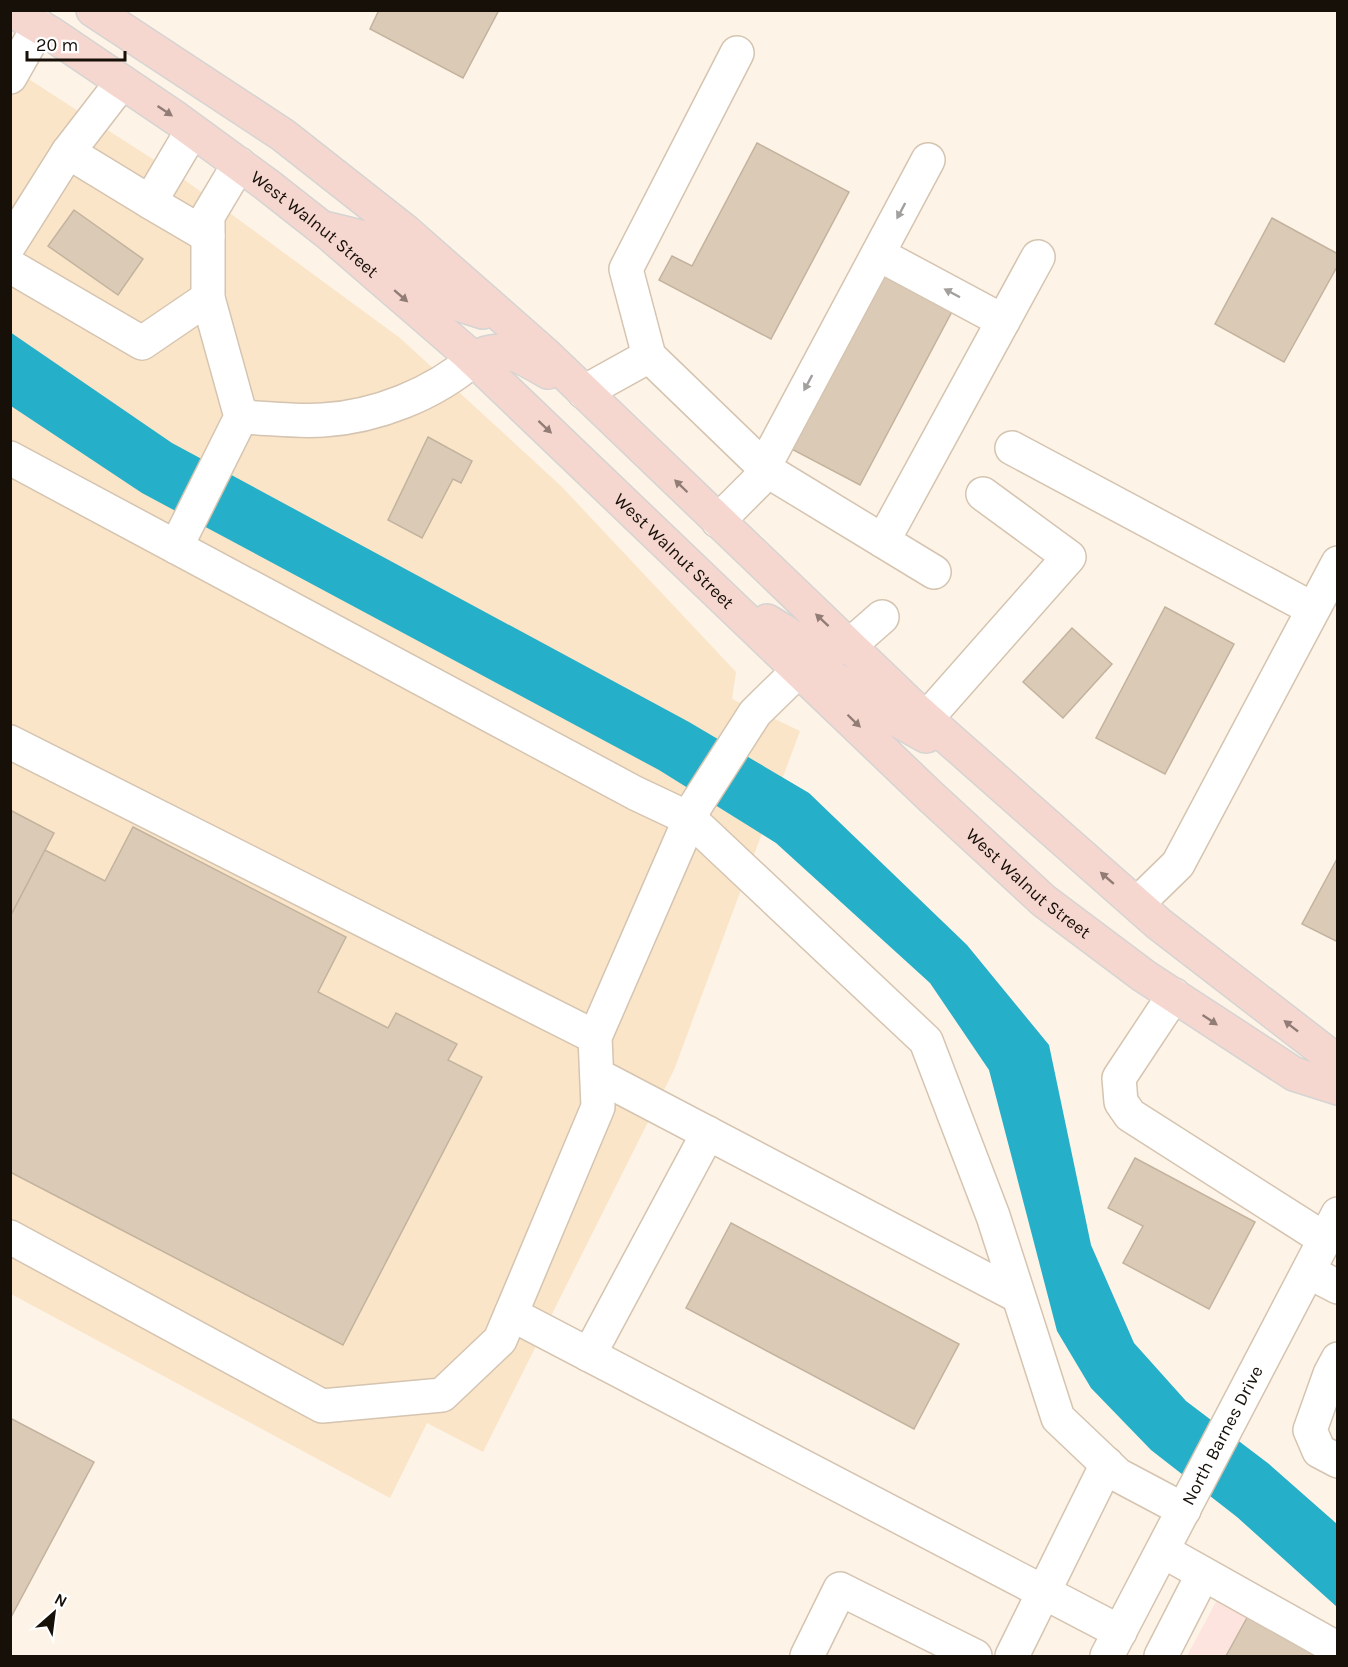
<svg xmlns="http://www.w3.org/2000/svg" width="1348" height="1667" font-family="Karla,sans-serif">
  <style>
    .built { fill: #fae5c9 }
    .industrial { fill: #fee4de }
    .water { fill: #25afc8 }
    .building { fill: #dbcbb6; stroke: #c3b39e; stroke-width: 1.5 }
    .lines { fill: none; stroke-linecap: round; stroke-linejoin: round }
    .minor-casing { stroke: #d5c4b0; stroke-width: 36 }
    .major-casing { stroke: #d5d4d3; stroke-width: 36 }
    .minor { stroke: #fff; stroke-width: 33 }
    .major { stroke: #f6d7cf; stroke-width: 33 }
    .oneway { fill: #917d76 }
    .oneway2 { fill: #a29f9d }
    .labels { text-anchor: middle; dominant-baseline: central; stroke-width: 6; stroke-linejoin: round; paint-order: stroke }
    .street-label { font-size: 18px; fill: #161009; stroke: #fff }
  </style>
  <rect width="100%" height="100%" fill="#fdf3e6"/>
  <path class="built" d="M10 67 182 178 400 338 561 486 736 672 732 699 800 731 674 1070 483 1452 427 1423 390 1498 11 1294Z"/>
  <path class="industrial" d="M1218 1598 1302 1656H1187Z"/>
  <path class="water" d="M10 332 172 443 689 722 809 793 967 945 1049 1045 1091 1245 1134 1343 1186 1401 1269 1464 1337 1524V1607L1237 1517 1151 1450 1091 1388 1057 1331 989 1070 930 983 776 843 659 770 142 493 11 406Z"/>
  <g class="building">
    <path d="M379 10H499L463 78 370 29Z"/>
    <path d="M757 143 849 192 771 339 659 280 672 256 692 266Z"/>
    <path d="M74 210 143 259 118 295 48 246Z"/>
    <path d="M1272 218 1338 254V265L1284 362 1215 324Z"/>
    <path d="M880 264 956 304 860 485 784 445Z"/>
    <path d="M428 437 472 461 461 483 453 479 422 538 388 520Z"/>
    <path d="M1165 607 1234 644 1165 774 1096 738Z"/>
    <path d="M1072 628 1112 664 1063 718 1023 682Z"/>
    <path d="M10 810 54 833 10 917Z"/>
    <path d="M133 827 346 937 318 992 388 1028 396 1013 457 1044 448 1060 482 1077 343 1345 10 1172V917L45 850 105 881Z"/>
    <path d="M1338 857V942L1302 924Z"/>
    <path d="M1135 1158 1255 1222 1209 1309 1123 1263 1143 1226 1108 1208Z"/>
    <path d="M731 1223 959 1344 914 1429 686 1308Z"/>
    <path d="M10 1418 94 1462 10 1619Z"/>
    <path d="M1248 1616 1324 1656H1226Z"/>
  </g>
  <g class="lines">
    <g class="minor-casing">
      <g id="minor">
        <path d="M737 53 626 269 649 356 768 471 934 572"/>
        <path d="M10 77 39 26"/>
        <path d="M122 82 68 152 150 202 192 131"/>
        <path d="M150 202 208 236"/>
        <path d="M10 244 68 152"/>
        <path d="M878 254 1003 321"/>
        <path d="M10 266 142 343 208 298"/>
        <path d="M584 392 649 356"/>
        <path d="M241 417C268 418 296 422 323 420 376 417 434 394 474 359"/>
        <path d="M1012 448 1313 609"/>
        <path d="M10 458 635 793 690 819 926 1041 993 1216 1058 1418 1118 1475 1184 1510"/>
        <path d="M764 467 928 160"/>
        <path d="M718 521 768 471"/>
        <path d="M883 541 1038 257"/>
        <path d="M176 547 241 417 208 298V216L239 164"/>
        <path d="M849 646 882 617"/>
        <path d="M926 719 1069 557 983 494"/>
        <path d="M10 742 595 1037"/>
        <path d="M1137 904 1178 864 1338 563"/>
        <path d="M1174 995 1119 1078 1121 1102 1130 1115 1326 1240"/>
        <path d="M597 1075 1018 1296"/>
        <path d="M10 1237 322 1406 442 1395 500 1340 598 1107 595 1037 696 805 755 713 800 669"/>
        <path d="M1309 1272 1338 1287"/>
        <path d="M511 1314 1120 1632"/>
        <path d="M589 1355 708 1133"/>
        <path d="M1338 1359 1330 1374 1310 1430 1319 1451 1338 1461"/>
        <path d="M1163 1551 1338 1649"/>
        <path d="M807 1656 840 1589 975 1656"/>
        <path d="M1012 1656 1107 1464"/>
        <path id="s1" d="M1107 1656 1338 1214"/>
        <path d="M1161 1656 1203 1574"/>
      </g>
    </g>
    <g class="major-casing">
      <g id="major">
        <path id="s2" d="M11 10 50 33 177 119 266 184 327 232 467 353 930 796 1044 901 1144 976 1294 1074 1338 1088"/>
        <path d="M93 10 283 135 405 231 546 355 914 708 1159 924 1338 1062"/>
        <path d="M328 229 373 240 426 287 452 302 483 312 491 309"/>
        <path d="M474 359C501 341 523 358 548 372"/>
        <path d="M767 621 800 641 825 650 849 646"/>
        <path d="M819 672 828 674 885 713 926 736"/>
      </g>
    </g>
    <use href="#minor" class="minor"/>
    <use href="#major" class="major"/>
  </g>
  <defs><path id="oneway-solid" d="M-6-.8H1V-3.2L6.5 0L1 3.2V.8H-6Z" transform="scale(1.5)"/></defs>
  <g class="oneway">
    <use href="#oneway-solid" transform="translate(165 111) rotate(34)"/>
    <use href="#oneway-solid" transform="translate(401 296) rotate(41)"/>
    <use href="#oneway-solid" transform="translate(545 427) rotate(43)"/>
    <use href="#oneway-solid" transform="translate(681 486) rotate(-136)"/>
    <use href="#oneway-solid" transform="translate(822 620) rotate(-137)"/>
    <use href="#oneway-solid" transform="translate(854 721) rotate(44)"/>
    <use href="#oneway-solid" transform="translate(1107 878) rotate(-139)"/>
    <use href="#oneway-solid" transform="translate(1210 1020) rotate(34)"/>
    <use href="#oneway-solid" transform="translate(1291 1026) rotate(-142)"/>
  </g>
  <g class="oneway2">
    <use href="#oneway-solid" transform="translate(901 211) rotate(118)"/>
    <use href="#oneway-solid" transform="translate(952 293) rotate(-152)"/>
    <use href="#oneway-solid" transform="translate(808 383) rotate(118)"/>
  </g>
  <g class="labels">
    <g class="street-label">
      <text stroke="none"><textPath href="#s2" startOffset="372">West Walnut Street</textPath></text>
      <text stroke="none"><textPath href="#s2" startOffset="858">West Walnut Street</textPath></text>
      <text stroke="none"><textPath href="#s2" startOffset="1344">West Walnut Street</textPath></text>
      <text stroke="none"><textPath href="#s1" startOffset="249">North Barnes Drive</textPath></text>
    </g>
  </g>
  <rect width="1348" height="1667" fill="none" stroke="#161009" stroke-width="24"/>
  <g transform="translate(54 1613) rotate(28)" stroke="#ffffff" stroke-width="4.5" paint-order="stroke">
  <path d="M0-4.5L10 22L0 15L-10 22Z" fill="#161009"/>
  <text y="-9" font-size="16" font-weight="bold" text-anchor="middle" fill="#161009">N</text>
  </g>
  <path d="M27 51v9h98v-9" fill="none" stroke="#161009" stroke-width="3"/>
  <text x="36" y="51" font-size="18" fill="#161009" stroke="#ffffff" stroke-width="4.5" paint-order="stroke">20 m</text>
</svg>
